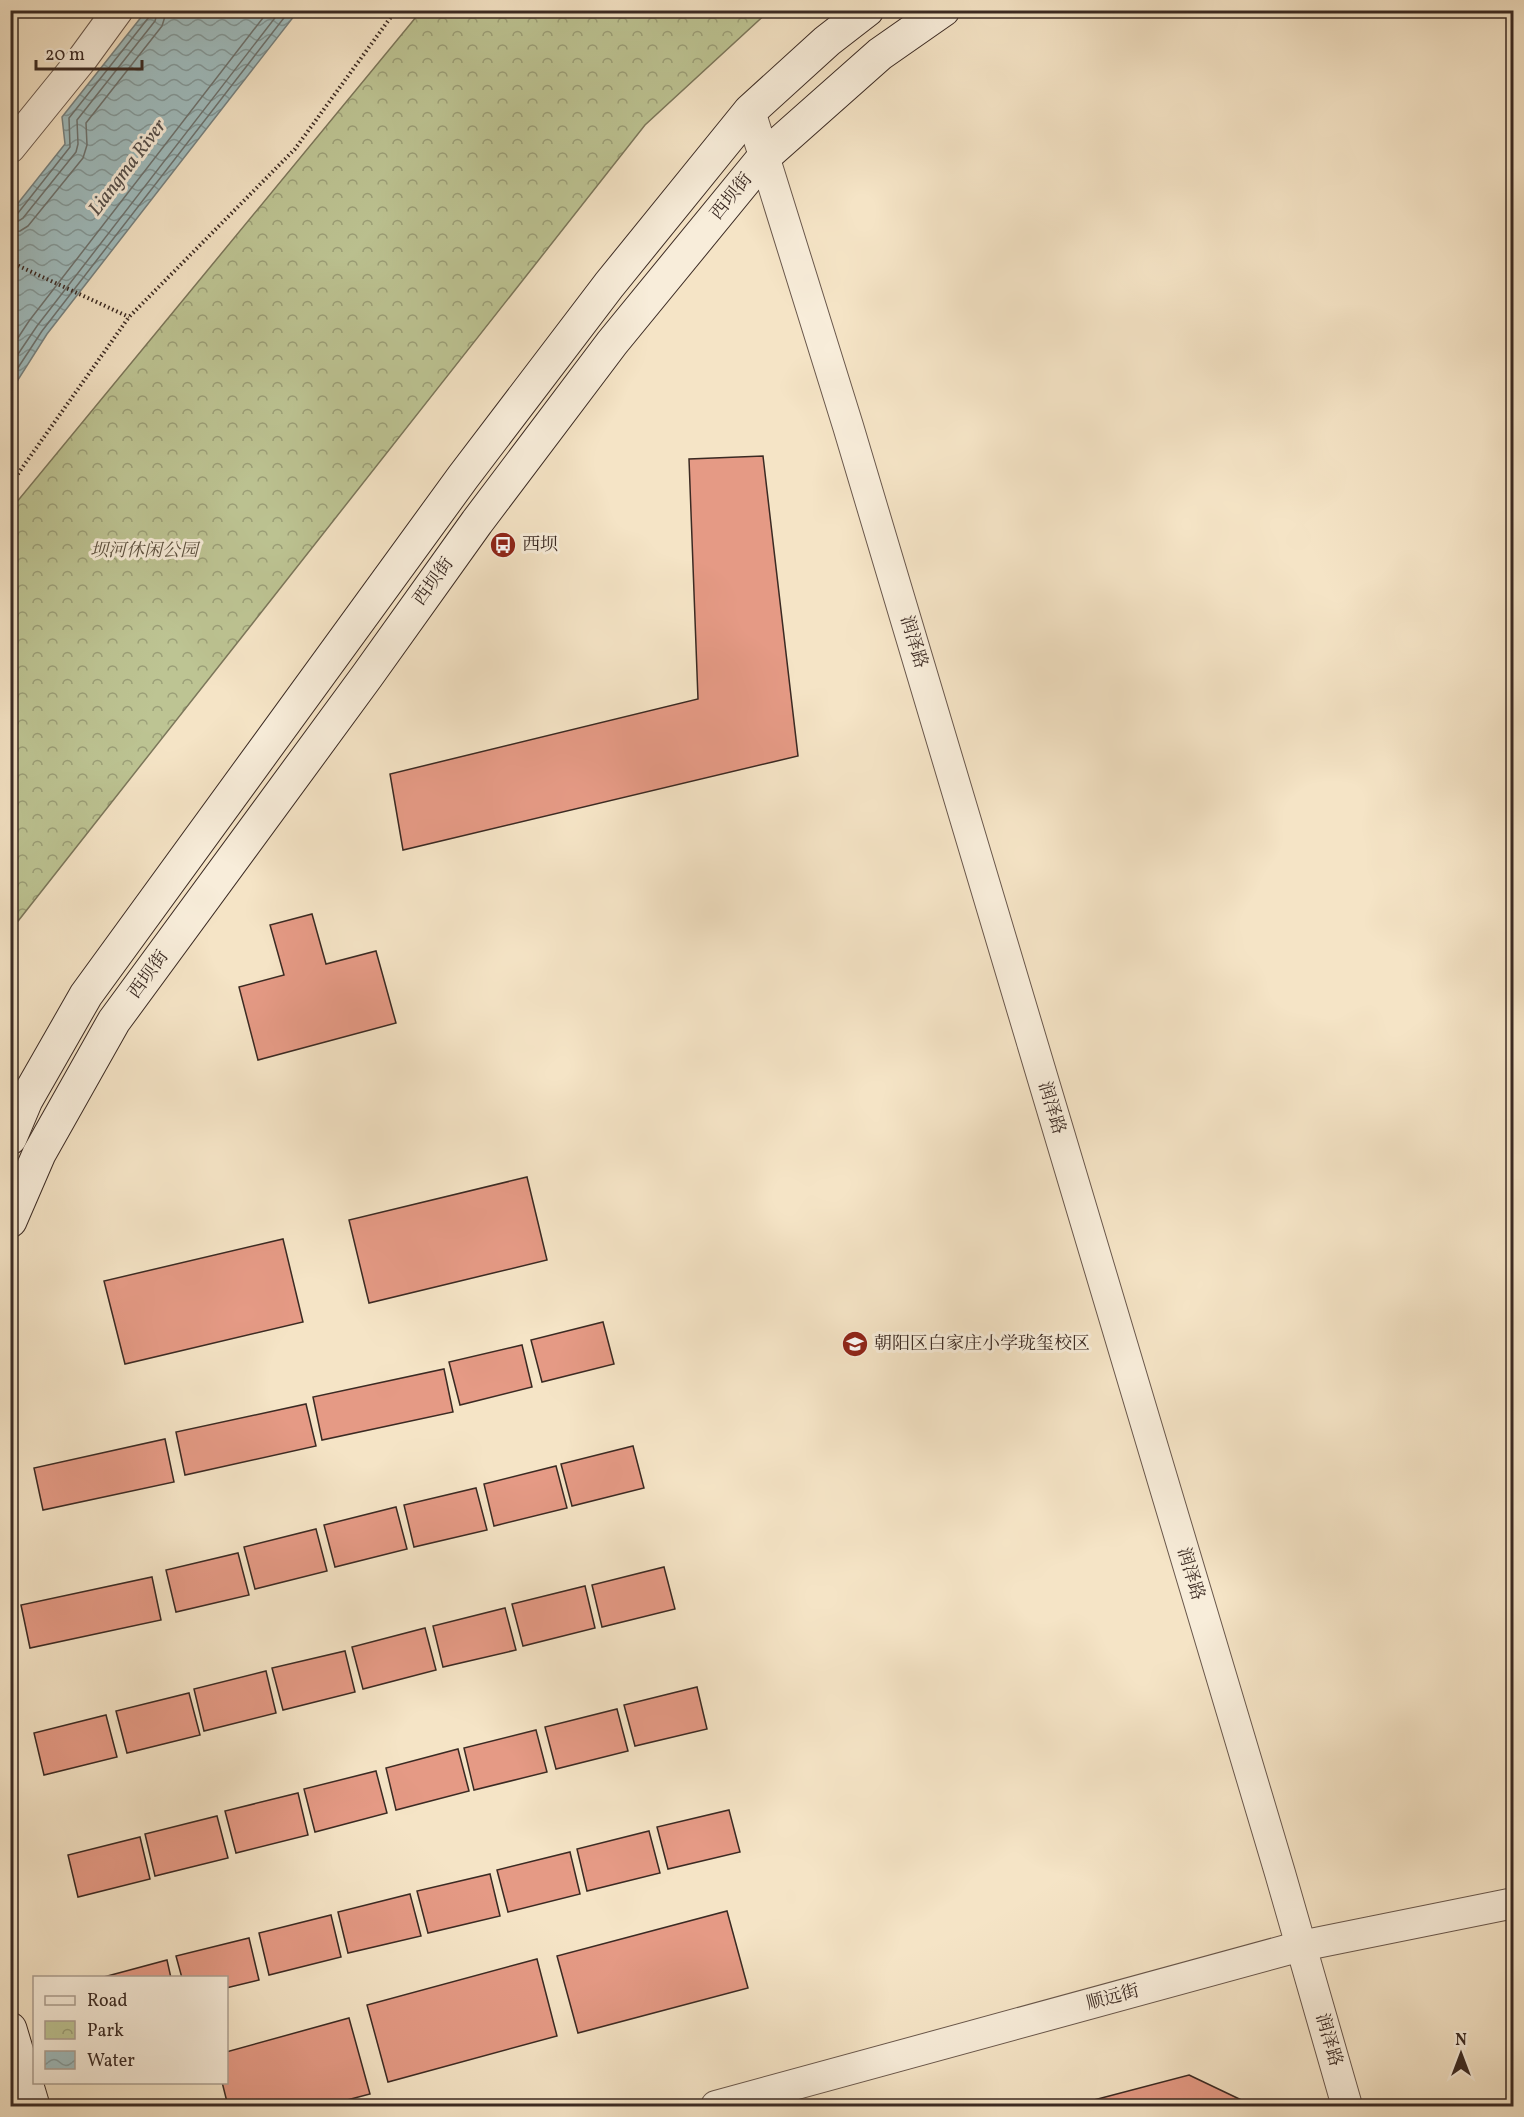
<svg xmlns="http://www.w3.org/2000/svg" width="1524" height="2117" font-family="Vollkorn,'Noto Serif SC',serif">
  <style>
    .park { fill: url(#park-crowns); stroke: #7c775b; stroke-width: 1.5 }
    .water { fill: url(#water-waves); stroke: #778280; stroke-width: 1.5 }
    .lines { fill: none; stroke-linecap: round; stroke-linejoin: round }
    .shore { stroke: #6d7370; stroke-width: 1.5 }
    .building { fill: #e59a85; stroke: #3b2a23; stroke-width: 1.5 }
    .street-casing { stroke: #6a584c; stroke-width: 32 }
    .secondary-casing { stroke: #3b2a23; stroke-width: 35 }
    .path { stroke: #3b2a23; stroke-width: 4; stroke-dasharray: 1.5 3; stroke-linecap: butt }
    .street { stroke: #f8edda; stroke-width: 30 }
    .secondary { stroke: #f8edda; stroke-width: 33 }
    .labels { text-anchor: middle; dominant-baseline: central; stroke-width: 6; stroke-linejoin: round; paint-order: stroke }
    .street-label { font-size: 18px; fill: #3b2a23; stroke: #f8edda }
    .poi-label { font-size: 18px; fill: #3b2a23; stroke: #f8edda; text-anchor: start }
    .park-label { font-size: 18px; font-style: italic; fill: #5c503f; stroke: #f8edda }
    .water-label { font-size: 20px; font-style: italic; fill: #544e4a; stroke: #f8edda }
  </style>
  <defs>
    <pattern id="park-crowns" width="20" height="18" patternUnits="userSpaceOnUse" patternTransform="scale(1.5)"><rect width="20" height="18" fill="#bdc493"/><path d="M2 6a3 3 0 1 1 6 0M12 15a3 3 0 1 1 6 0" fill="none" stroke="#9b9f78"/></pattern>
    <pattern id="water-waves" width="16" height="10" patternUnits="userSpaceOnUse" patternTransform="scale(1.5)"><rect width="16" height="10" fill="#9fbcbe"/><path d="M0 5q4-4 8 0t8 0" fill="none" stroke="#83999a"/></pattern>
  </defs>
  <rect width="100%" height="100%" fill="#f5e4c6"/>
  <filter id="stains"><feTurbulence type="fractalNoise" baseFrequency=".00333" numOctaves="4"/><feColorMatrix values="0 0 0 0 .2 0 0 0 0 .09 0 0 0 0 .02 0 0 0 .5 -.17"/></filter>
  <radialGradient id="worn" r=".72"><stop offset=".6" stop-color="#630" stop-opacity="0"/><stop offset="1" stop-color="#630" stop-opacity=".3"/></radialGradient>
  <path class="park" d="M421 11H769L645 125 11 930V509Z"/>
  <path class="water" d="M146 11H298L47 334 11 391V212L65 144 62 117Z"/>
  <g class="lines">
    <g class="shore">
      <path d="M10 215 18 213 70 147 69 118 149 17 150 10"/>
      <path d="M10 223 17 222 23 218 76 152 78 144 77 120 155 21 158 10"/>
      <path d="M10 232 20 231 28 226 83 158 87 145 86 123 162 26 167 10"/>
      <path d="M10 350 29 321 269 10"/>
      <path d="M10 366 37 326 281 10"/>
      <path d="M10 380 42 331 290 10"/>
    </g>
  </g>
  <g class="building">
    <path d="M763 456 798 756 403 850 390 774 698 699 689 459Z"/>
    <path d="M312 914 326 964 376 951 396 1023 258 1060 239 987 284 975 270 925Z"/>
    <path d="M527 1177 547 1260 369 1303 349 1220Z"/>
    <path d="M283 1239 303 1322 125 1364 104 1281Z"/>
    <path d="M603 1322 614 1364 542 1382 531 1340Z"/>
    <path d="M522 1345 532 1387 460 1405 449 1362Z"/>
    <path d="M444 1369 453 1412 322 1440 313 1397Z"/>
    <path d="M306 1404 316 1446 185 1475 176 1432Z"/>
    <path d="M165 1439 174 1482 43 1510 34 1468Z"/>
    <path d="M633 1446 644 1488 572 1506 561 1464Z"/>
    <path d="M556 1466 567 1508 494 1526 484 1484Z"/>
    <path d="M476 1488 487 1530 414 1547 404 1505Z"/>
    <path d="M396 1507 407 1549 335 1567 324 1525Z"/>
    <path d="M316 1529 327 1571 255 1589 244 1547Z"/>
    <path d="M238 1553 249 1595 176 1612 166 1570Z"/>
    <path d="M664 1567 675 1609 602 1627 592 1585Z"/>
    <path d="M152 1577 161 1620 30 1648 21 1605Z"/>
    <path d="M585 1586 595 1628 523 1646 512 1604Z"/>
    <path d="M505 1608 516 1650 443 1667 433 1626Z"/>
    <path d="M425 1628 436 1670 363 1689 352 1647Z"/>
    <path d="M345 1651 355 1692 283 1710 272 1668Z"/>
    <path d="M266 1671 276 1713 204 1731 194 1689Z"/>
    <path d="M697 1687 707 1729 635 1746 624 1705Z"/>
    <path d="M189 1693 200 1735 127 1753 116 1711Z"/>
    <path d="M617 1709 628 1751 556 1769 545 1727Z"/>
    <path d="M106 1715 117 1757 44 1775 34 1733Z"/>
    <path d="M536 1730 547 1772 474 1790 464 1748Z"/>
    <path d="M458 1749 469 1791 396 1810 386 1768Z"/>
    <path d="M376 1771 387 1813 315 1832 304 1789Z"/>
    <path d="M298 1793 308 1835 236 1853 225 1811Z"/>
    <path d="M729 1810 740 1852 668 1869 657 1827Z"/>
    <path d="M217 1816 228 1858 155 1876 145 1834Z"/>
    <path d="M649 1831 660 1873 587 1891 577 1849Z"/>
    <path d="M140 1837 150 1879 78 1897 68 1855Z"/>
    <path d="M570 1852 580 1894 508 1912 497 1870Z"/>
    <path d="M490 1874 500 1916 428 1933 417 1891Z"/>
    <path d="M410 1894 421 1936 348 1953 338 1912Z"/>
    <path d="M727 1911 748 1988 578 2033 557 1956Z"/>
    <path d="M331 1915 341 1957 269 1975 259 1933Z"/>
    <path d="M249 1938 259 1980 226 1988V1978H182L176 1956Z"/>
    <path d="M537 1959 557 2036 388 2082 367 2005Z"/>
    <path d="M167 1960 171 1978H100Z"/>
    <path d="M349 2018 370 2094 324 2106H228L222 2082H226V2052Z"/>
    <path d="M1189 2075 1254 2106H1071Z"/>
  </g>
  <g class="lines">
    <g class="street-casing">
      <g id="street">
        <path d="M750 111 848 426 1280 1873 1347 2106"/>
        <path d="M10 148 83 58 118 10"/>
        <path d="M716 2106 1301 1946 1514 1903"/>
      </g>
    </g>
    <g class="secondary-casing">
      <g id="secondary">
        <path d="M10 1138 26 1100 86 995 463 477 609 285 750 111 827 41 867 10"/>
        <path d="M10 1221 39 1154 114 1021 367 676 477 522 612 343 765 156 880 54 943 10"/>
        <path d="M10 2029 33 2106"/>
      </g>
    </g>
    <g class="path">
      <path d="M10 262 129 317"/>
      <path d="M10 485 129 317 295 149 396 10"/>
    </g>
    <use href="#street" class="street"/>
    <use href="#secondary" class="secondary"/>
  </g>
  <defs>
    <g id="bus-disc" transform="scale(1.35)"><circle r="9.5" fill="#8f2418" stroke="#f8edda"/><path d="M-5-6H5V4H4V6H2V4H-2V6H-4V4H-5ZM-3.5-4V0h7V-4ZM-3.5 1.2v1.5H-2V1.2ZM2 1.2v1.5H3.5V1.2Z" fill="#fff"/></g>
    <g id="school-disc" transform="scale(1.35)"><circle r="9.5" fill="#8f2418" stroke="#f8edda"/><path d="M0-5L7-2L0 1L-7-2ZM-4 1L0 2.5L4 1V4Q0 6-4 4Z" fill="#fff"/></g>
  </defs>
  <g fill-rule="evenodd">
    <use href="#bus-disc" x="503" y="545"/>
    <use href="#school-disc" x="855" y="1344"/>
  </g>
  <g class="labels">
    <g class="street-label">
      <text transform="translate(732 197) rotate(-51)">西坝街</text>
      <text transform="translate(434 582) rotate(-54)">西坝街</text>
      <text transform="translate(913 642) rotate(73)">润泽路</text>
      <text transform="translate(149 975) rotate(-54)">西坝街</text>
      <text transform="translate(1051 1108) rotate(73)">润泽路</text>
      <text transform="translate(1190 1574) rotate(73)">润泽路</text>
      <text transform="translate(1113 1998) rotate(-15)">顺远街</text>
      <text transform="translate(1328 2040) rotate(74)">润泽路</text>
    </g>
    <g class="poi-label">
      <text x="522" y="545">西坝</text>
      <text x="874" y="1344">朝阳区白家庄小学珑玺校区</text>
    </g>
    <g class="park-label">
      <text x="144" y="551">坝河休闲公园</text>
    </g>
    <g class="water-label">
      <text transform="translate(128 168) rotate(-53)">Liangma River</text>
    </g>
  </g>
  <rect width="1524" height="2117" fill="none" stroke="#f5e4c6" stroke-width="36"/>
  <rect x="12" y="12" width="1500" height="2093" fill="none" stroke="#3b2a23" stroke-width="3"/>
  <rect x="18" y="18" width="1488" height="2081" fill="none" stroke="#3b2a23" stroke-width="1.5"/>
  <rect x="33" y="1976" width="195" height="108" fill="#f8edda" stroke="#ac9f91" stroke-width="1.5"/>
  <rect x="45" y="1996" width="30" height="9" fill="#f8edda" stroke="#ac9f91" stroke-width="1.5"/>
  <text x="87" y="2006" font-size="18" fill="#3b2a23">Road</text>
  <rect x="45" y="2021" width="30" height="18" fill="url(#park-crowns)" stroke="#ac9f91" stroke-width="1.5"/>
  <text x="87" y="2036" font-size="18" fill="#3b2a23">Park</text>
  <rect x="45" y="2051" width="30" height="18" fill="url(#water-waves)" stroke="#ac9f91" stroke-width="1.5"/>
  <text x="87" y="2066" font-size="18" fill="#3b2a23">Water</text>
  <g transform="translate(1461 2054)" stroke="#f8edda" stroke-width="4.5" paint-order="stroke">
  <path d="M0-4.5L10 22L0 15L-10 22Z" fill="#3b2a23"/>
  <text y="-9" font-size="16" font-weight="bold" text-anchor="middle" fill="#3b2a23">N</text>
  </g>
  <path d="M36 60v9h106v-9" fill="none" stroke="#3b2a23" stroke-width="3"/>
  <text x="45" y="60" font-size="18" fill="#3b2a23" stroke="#f8edda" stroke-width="4.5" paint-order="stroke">20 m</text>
  <rect width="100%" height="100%" filter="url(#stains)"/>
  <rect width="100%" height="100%" fill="url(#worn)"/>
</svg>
